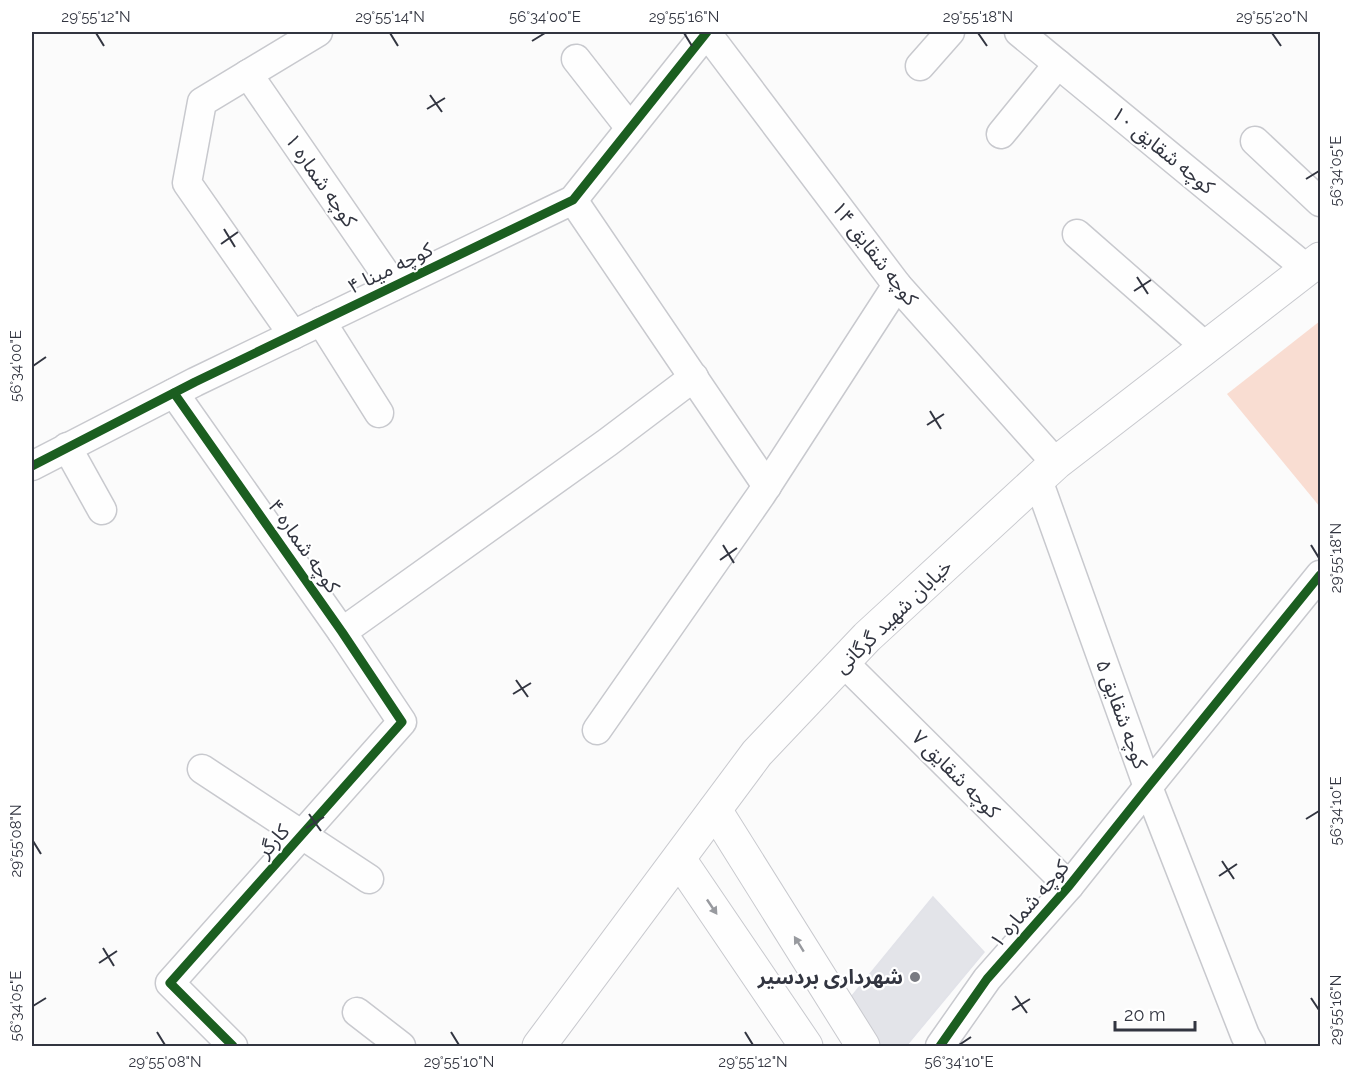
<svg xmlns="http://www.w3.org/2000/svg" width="1352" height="1078" font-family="Raleway,'Noto Sans Arabic',sans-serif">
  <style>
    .green { fill: #f9ddd2 }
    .building { fill: #e3e4e9; stroke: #e2e3e9; stroke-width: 1.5 }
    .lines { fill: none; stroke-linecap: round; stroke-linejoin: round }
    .minor-casing { stroke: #c8c9ce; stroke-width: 31 }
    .major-casing { stroke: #c8c9ce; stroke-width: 35 }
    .minor { stroke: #fefefe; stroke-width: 28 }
    .major { stroke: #fefefe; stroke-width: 33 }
    .cycleway-casing { stroke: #fff; stroke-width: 13 }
    .cycleway { stroke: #1b5e20; stroke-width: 9 }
    .oneway { fill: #989a9f }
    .ticks { fill: none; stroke: #323540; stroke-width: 2 }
    .poi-dot { fill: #787a81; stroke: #fff; stroke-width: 2 }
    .labels { text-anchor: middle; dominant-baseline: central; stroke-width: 4.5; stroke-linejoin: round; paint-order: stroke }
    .street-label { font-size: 20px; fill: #323540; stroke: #fff }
    .poi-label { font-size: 20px; font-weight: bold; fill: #323540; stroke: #fff; text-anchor: end }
    .neatline { fill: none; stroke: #323540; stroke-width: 2 }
    .ticks-label { font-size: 15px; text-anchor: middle; fill: #323540 }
  </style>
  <rect width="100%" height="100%" fill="#fbfbfb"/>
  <path class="green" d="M1320 321V507L1227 394Z"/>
  <path class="building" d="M933 897 984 952 906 1046H876L847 1002Z"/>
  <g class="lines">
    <g class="minor-casing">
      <g id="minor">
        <path d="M706 32 897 285 1056 463"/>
        <path d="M1019 32 1307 269"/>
        <path d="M576 59 630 128"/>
        <path d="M920 66 950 32"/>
        <path d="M248 74 394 286"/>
        <path d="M1001 134 1058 64"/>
        <path d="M1255 141 1320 202"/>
        <path d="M573 200 767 486"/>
        <path d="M1077 234 1206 347"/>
        <path d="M321 321 379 413"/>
        <path d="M293 335 187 183 202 102 318 32"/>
        <path d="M174 393 342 632 402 722 170 983 233 1046"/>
        <path d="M67 447 102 510"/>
        <path d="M32 466 195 382 573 200 707 32"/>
        <path d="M1038 480 1148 787 1245 1035 1251 1046"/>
        <path d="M342 632 608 442 694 377"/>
        <path d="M843 662 1069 886"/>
        <path d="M597 730 761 495 897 285"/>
        <path d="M202 769 369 879"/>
        <path d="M357 1012 401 1046"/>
        <path d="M940 1046 987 979 1069 886 1148 787 1320 575"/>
      </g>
    </g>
    <g class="major-casing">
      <g id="major">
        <path d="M715 810 863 1046"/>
        <path d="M679 859 806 1046"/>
        <path d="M539 1046 757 753 867 637 1056 463 1320 259"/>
      </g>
    </g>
    <use href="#minor" class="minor"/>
    <use href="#major" class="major"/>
    <g class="cycleway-casing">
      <g id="cycleway">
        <path d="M174 393 342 632 402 722 170 983 233 1046"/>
        <path d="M32 466 195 382 573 200 707 32"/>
        <path d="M940 1046 987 979 1069 886 1148 787 1320 575"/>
      </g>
    </g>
    <use href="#cycleway" class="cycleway"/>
  </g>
  <defs><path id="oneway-solid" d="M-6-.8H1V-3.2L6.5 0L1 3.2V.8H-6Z" transform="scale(1.5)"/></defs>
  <g class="oneway">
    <use href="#oneway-solid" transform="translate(712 907) rotate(56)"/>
    <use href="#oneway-solid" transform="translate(799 944) rotate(-122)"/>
  </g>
  <path class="ticks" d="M96 33 104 46M390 33 398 46M684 33 692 46M978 33 987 46M1272 33 1281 46M532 41 545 33M430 95 442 112M427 109 445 98M1306 179 1319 171M224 229 235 247M221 244 238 232M1137 277 1148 294M1134 291 1151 280M33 366 46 357M930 411 941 429M927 425 944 414M723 545 734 563M1311 545 1319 558M720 560 737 548M516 680 528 697M513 694 531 683M309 814 321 831M1306 819 1319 811M306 828 324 817M33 841 41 854M1222 861 1234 879M1219 876 1237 864M103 948 114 966M99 963 117 951M1015 996 1027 1013M1311 998 1319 1010M33 1006 46 998M1012 1010 1030 999M157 1032 165 1045M451 1032 459 1045M745 1032 753 1045M959 1045 971 1037"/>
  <circle class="poi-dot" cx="915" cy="977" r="6"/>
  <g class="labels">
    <g class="street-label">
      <text transform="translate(1163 150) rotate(39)">کوچه شقایق ۱۰</text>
      <text transform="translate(321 180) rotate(55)">کوچه شماره ۱</text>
      <text transform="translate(875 253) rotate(52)">کوچه شقایق ۱۴</text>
      <text transform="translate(390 268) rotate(-26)">کوچه مینا ۴</text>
      <text transform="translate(304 546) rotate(55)">کوچه شماره ۴</text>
      <text transform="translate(893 616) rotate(-44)">خیابان شهید گرگانی</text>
      <text transform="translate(1122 714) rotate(70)">کوچه شقایق ۵</text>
      <text transform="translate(956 774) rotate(45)">کوچه شقایق ۷</text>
      <text transform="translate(273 841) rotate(-48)">کارگر</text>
      <text transform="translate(1029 904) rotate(-49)">کوچه شماره ۱</text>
    </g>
    <g class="poi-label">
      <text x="903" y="977">شهرداری بردسیر</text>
    </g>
  </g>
  <rect width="1352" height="1078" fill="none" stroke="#ffffff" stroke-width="66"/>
  <path d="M1115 1021v9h80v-9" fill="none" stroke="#323540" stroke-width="3"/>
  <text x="1124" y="1021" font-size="18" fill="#323540" stroke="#ffffff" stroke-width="4.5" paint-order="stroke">20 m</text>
  <rect x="33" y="33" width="1286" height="1012" class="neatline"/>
  <g class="ticks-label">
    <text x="96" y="22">29°55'12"N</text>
    <text x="390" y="22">29°55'14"N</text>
    <text x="545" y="22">56°34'00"E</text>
    <text x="684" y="22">29°55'16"N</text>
    <text x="978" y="22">29°55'18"N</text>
    <text x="1272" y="22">29°55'20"N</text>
    <text transform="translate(1336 171) rotate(-90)" y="5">56°34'05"E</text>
    <text transform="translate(16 366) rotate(-90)" y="5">56°34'00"E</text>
    <text transform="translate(1336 558) rotate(-90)" y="5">29°55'18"N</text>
    <text transform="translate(1336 811) rotate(-90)" y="5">56°34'10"E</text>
    <text transform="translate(16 841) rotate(-90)" y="5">29°55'08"N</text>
    <text transform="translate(16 1006) rotate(-90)" y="5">56°34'05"E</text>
    <text transform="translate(1336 1010) rotate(-90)" y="5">29°55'16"N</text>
    <text x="165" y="1067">29°55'08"N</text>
    <text x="459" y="1067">29°55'10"N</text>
    <text x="753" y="1067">29°55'12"N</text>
    <text x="959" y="1067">56°34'10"E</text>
  </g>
</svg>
